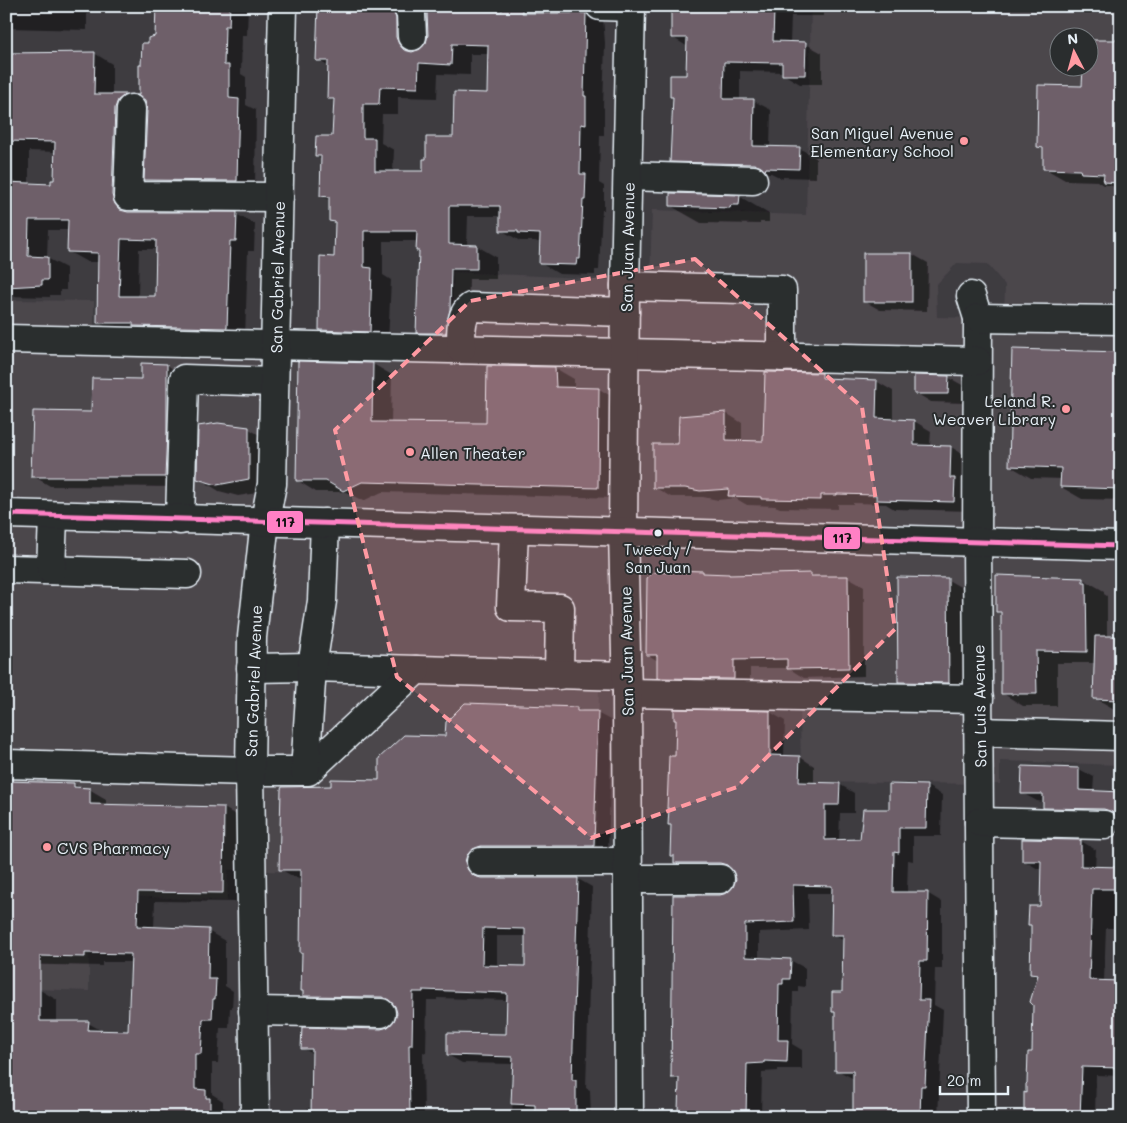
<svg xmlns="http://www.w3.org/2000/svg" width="1127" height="1123" font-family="Mali,sans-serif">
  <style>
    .built { fill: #4c464c; fill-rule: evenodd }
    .shadow { fill: #0007; fill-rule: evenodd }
    .building { fill: #6e5e69; stroke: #e8f1f8; fill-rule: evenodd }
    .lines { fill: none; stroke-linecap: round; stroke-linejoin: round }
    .minor-casing { stroke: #e8f1f8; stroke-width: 31 }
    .major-casing { stroke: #e8f1f8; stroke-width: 31 }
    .minor { stroke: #2a2d2e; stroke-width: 28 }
    .major { stroke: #2a2d2e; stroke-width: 28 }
    .bus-1-casing { stroke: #2a2d2e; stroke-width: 9 }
    .bus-1 { stroke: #ff80c5; stroke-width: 5 }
    .marked { fill: #ff9aa2; fill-opacity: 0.2; stroke: #ff9aa2; stroke-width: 4; stroke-dasharray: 10 6; stroke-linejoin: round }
    .poi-dot { fill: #ff9aa2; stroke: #2a2d2e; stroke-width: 2 }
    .bus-dot { fill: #e8f1f8; stroke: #2a2d2e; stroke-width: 2 }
    .labels { text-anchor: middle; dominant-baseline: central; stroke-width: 4; stroke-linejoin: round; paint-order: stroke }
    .bus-label { font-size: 15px; fill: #e8f1f8; stroke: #2a2d2e }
    .poi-label { font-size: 16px; fill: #e8f1f8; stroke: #2a2d2e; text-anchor: end }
    .street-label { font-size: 16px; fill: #e8f1f8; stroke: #2a2d2e }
    .line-badge { stroke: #2a2d2e; stroke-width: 2 }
    .pale-badge-label { font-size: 14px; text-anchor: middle; font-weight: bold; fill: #111 }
  </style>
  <rect width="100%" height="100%" fill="#3e3c40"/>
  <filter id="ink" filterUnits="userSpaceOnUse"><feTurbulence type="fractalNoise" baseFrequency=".02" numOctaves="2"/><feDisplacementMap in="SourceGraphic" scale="10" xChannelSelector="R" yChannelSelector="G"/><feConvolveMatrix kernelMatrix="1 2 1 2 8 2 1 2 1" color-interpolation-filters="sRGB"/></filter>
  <g filter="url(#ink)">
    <path class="built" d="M811 6H1121V765L1000 761V784L801 782 800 703 599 685 597 854 441 850V876L228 870 227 901 89 894V991L6 988V300L94 301V333L452 339 453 272 650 281 652 210 806 215ZM1060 38H1090V68H1060ZM957 263 987 264 1005 285 1004 319 937 317 936 285Z"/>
    <g class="shadow">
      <path d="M6 6H85L87 8V30L6 28Z"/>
      <path d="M157 6H248L247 35H242L241 74 246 77V105L256 110 255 191 163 190 145 180 148 109 142 66 149 45 156 37Z"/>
      <path d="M319 6H415L416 52 421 50 427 43 429 35 428 13 425 6H605L603 17 605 43 603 107 604 108V135H600L599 183 604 186V210H602L599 270H595V275L559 274 540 263 541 243 535 241H520L501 230V216H468L467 246H477L496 257V279H469L468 321 464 343H436L417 332 420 252 417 250 418 241H383V275L391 280 388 342 339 341 320 330 336 258V224L330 221 331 201 322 196V159L316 156 333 137 335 102 329 98V67L318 60ZM470 54H489L488 95 455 139 424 172H393L394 150 381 143 382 114H398V97L437 98 438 74 470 75Z"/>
      <path d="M685 6H824V16H791L790 43 806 44 822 53V84H800L783 74V72L740 71V100L754 101 771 110 770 148H799L816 158V178L783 177V179L771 173 689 171 672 161 674 98 671 96 688 77V47L672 37Z"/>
      <path d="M1090 41H1121V191L1110 185H1103L1097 181 1065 180 1044 168 1045 150 1038 147 1084 87V68H1090Z"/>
      <path d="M94 53 112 64V95L127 96 144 106 136 111 130 207 132 213 236 214 255 224 254 251H248L245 338 117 333 98 322 99 262H87L69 252V230H48L47 258 66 268V290H60V295H50V297L6 296V54ZM29 151 56 152 55 182 52 185 29 184ZM139 249H157L156 297H138Z"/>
      <path d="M739 196 769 214V222H760V224L701 223 671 206Z"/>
      <path d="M864 254H912L928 263 927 311 880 310 864 301Z"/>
      <path d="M1121 353V500L1082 499 1061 487 1062 479 1031 478 1010 466Z"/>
      <path d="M373 364 392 375 391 423 488 425 555 368 574 379V389H599L618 400 616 498 382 492 363 501 346 492H316L298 481Z"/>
      <path d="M167 365 184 376 182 487 50 486 33 476 93 414Z"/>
      <path d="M822 374 831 380 876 381 893 391V420L914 421 931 431 930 446 951 447 968 457 971 511 894 509 886 504 853 503V504H838V509L780 508 775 506 747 505 735 498 718 500 703 497H671L654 487 679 445 726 413 742 423V442H764Z"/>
      <path d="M948 377 964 386V403L931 402 916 393Z"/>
      <path d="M249 429 270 441 269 491 238 496 219 491 198 478Z"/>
      <path d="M702 572 706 574 731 576 811 574 816 577H848L864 586V676L804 678 788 668H750V688L674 686 658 677V661L648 655 673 574Z"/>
      <path d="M898 578 948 580 964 589 965 691 915 690 899 681Z"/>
      <path d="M1083 579 1104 591V594L1107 596V637H1121V711L1116 710 1095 698V663H1057V706H1023L1002 693V614L997 611Z"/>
      <path d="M577 708 584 712 597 713 612 721 608 854 479 870 482 879H578L592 887 586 1088 590 1090 591 1117H512L514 1064 462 1063 448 1055 507 1035 508 1000 437 998V1000H427L426 1053 423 1052 424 1117H307L308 1108H312L313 1054 302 1048 389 1028 395 1022 398 1013 396 1005 319 1004 304 995 305 992 302 990V878L294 877 280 869 332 788 380 781 447 737ZM497 936H526V968L497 967ZM315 995 388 996V999L315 998Z"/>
      <path d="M675 711 770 712 785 721 784 757H800L814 766V784H839L854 793V813H840L839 841 861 840 890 811 927 786 942 795 941 836H913V861L908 860 907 893H927L942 902V969H935L934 1005 943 1010 938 1117H854V1079L837 1070 843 993 844 941 833 934V893H808L809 930 759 932V959L790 960 805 968V987L798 986V992H793L792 1044 802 1050V1069H778V1071L762 1072 761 1116 764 1117H679L680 1082 673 1078 721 896 728 894 734 888 737 880 735 871H690L675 863V857L672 855V826L670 825V809L668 808 677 757V721Z"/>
      <path d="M1116 768H1121V824L1119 817 1059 816 1044 807V802L1037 801 1022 793 1079 769 1094 777 1093 792 1115 793Z"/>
      <path d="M6 782 74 784 83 789H89L106 799V806L224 808 241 818 240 902 155 901 154 928 208 931 225 941V986L233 991 232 1008H230L229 1028H220L218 1063H212V1094L223 1101V1107L227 1109V1117H8V1098H6V990H40L57 1000V1022L88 1023 104 1032H130L132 962H102V966L6 964Z"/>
      <path d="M1121 825V928H1106L1104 981 1121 982V1117V1076L1096 1075 1095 1117H1025L1033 1053 1038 978 1031 974 1041 908 1042 869H1038L1023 860 1081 841 1096 850 1095 868 1117 869 1118 834Z"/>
    </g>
    <g class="building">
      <path d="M156 6H230L229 26H225L224 65H229V98L239 99 237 181 144 180 147 110 145 101 136 95H139V65H141L142 43H148V38L155 36Z"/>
      <path d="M318 6 392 7 396 18V37L399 44 404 50 412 52 420 49 426 43 428 35 427 13 425 6H453V10L502 11V6H522V13H586L584 96H586V125L581 124 580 174H586L585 200H583L580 259H577L576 265 539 264 540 234 518 233V231H500V206H449V244L477 245V269H451L450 310 446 333H416L419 251H416L417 231H364V267L372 268 370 332 319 330 320 256 334 257 335 222 329 221V197L320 196 321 156H315L316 136H332L334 99H327L328 61H316ZM452 44 488 45 487 93 454 92 453 137H426V159H423V171H375V138H363V104H379L380 87 418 88 419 63 451 65Z"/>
      <path d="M671 8 774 10 773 41 806 42 805 75H782V63L724 62 723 99H754L753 146 800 147 799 169 766 168 765 171 761 167 754 164 670 162 673 97H670V75H686L687 38H671Z"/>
      <path d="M1090 40H1121V183L1103 182 1104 174 1081 173 1080 170 1043 169V148L1037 147 1038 85 1082 86 1083 68H1090Z"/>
      <path d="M95 52 94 94H127L118 100 115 108 112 195 115 204 120 210 128 212H237L236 241H230L227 328 133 326V323H97L98 253 67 252 68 220H29L28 256 48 257V280H42V285L6 287V182L51 184V180H54L55 142 6 141V53ZM121 239 156 240 155 296H119Z"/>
      <path d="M670 193 740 195 739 205H731L730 208 670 206Z"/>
      <rect x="863" y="253" width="49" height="49"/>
      <path d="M1012 349 1121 352V489L1060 487 1061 468 1009 466Z"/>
      <path d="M298 361 373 363 372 422 486 423 487 366 555 367 556 387 599 388 598 488 362 482 343 491 326 481H296Z"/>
      <path d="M141 363 167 364V431L165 477H31L33 411 91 412 92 378 141 379Z"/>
      <path d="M765 372 822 373V378L877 380 876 418 914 420V445L951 446 950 478H955L954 502 876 500V495L837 494V495H821V500L761 499V497L728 496 729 489 700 491 685 488H653V444H678L679 416 726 412V440L763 441Z"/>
      <path d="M914 375 949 376 948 394H914Z"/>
      <path d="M218 423 249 427V479L217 485 197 479 198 426Z"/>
      <path d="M672 570 703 571V573L729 574V575L811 573V576H848L849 668 787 669V659L734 660V679L657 678V655H646L647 578 654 572 672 573Z"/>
      <path d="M996 575 1083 578V582H1086L1087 652 1036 651 1037 694H1001V612H996Z"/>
      <path d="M897 577 948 578 949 683 898 682Z"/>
      <path d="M1095 636H1121V700L1093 699Z"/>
      <path d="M465 703 577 707V711H598L594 846H481L473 849 467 855 465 862 468 870 474 876 481 878H578L572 1080H576V1117H535V1105L511 1104 513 1057 447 1055V1033L506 1034 507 993 423 990V992H413L412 1045H409L410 1117H311L312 1049H301L302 1027 381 1029 388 1027 394 1021 397 1013 395 1006 389 1000 382 997 303 996V991H301L302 953H300L301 870H279L281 789 282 787 331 786V779L379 780V758L404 735 445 736 446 722ZM483 928 525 929V966L482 965Z"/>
      <path d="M674 709 770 711V755L800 756 799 782 840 783 839 805H825V840L860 839 863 809H889V784L927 785 926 828H899V853L894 852 893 892H928L927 961H920L919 1000H929L925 1086H921L920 1117 853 1116V1071H835V1012H832V992H842L843 935H831L832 886 793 885 794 922 745 924V957L791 959 790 979H783V984H779L778 1040H788L787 1062 764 1061V1063L747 1064 746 1117H679L680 1111H678L679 1078H671L673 895H720L727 893 733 887 736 879 733 871 727 865 720 863H674V856H670L671 825H668L669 808 667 809 669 756H675L676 720H674Z"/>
      <path d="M1022 766 1079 768V790L1121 792V814L1114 813 1104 809 1043 808V794H1021Z"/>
      <path d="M6 781 74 783V787L90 788V804L224 807 223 893 138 892 137 926 209 929 208 979H216L215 999H213L212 1019H203L201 1054H195V1089L206 1090V1098H210V1117H7ZM85 953 131 954 128 1031 88 1030 89 1021H40V956L85 957Z"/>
      <path d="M1022 839 1081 840V866L1121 867V889H1092L1089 980 1121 981V1068L1082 1067 1080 1117H1024V1092L1026 1093V1084L1027 1083 1028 1052H1032L1033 1005 1030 1002 1038 975 1030 974 1031 934V925H1028L1029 906H1040L1041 861H1022Z"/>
    </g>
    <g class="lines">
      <g class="minor-casing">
        <g id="minor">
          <path d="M407 6 411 14 412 36"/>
          <path d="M600 6 631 7"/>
          <path d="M131 109 128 196 279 197"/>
          <path d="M628 176 753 180"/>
          <path d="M625 286 782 290V357"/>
          <path d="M971 296 978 318 977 542 981 1117"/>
          <path d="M978 318 1121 320"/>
          <path d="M6 339 977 361"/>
          <path d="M461 349C462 336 458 316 471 307L625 312"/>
          <path d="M180 520 184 379 274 382"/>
          <path d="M514 529 511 607 560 608 559 675"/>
          <path d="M6 569 187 574"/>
          <path d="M51 570 53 517"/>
          <path d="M251 668 312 667 626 676"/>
          <path d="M627 693 979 699"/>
          <path d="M979 732 1121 736"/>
          <path d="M6 764 250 771H308L416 670"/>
          <path d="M305 771 312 667 322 601 325 523"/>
          <path d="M979 822 1104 825"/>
          <path d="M481 862H627"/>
          <path d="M628 879H720"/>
          <path d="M253 1011 381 1013"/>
          <path d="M255 1117 250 771 252 637 265 521 272 484 283 6"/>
          <path d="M629 1117 627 693 623 532 625 286 631 6"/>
        </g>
      </g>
      <g class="major-casing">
        <path id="major" d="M6 514 1121 546"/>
      </g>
      <use href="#minor" class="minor"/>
      <use href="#major" class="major"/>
      <g class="bus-1-casing">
        <path id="bus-1" d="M6 514 1121 546"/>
      </g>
      <use href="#bus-1" class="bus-1"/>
    </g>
  </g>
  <path class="marked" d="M695 259 862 407 895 629 737 787 591 838 397 677 335 430 470 301Z"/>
  <g class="poi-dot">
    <circle cx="964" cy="141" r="5"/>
    <circle cx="1066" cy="409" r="5"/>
    <circle cx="410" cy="452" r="5"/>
    <circle cx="47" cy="847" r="5"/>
  </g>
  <circle class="bus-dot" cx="658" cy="533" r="4.5"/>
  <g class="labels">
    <g class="bus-label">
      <text x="658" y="549">Tweedy /<tspan x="658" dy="18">San Juan</tspan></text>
    </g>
    <g class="poi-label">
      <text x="954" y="132">San Miguel Avenue<tspan x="954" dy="18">Elementary School</tspan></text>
      <text x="1056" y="400">Leland R.<tspan x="1056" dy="18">Weaver Library</tspan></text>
      <text x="420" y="452" text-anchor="start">Allen Theater</text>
      <text x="57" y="847" text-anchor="start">CVS Pharmacy</text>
    </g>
    <g class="street-label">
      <text transform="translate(627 247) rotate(-89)">San Juan Avenue</text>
      <text transform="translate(277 277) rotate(-89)">San Gabriel Avenue</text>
      <text transform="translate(626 651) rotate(-91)">San Juan Avenue</text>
      <text transform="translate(253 681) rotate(-88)">San Gabriel Avenue</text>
      <text transform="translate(979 706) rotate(-91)">San Luis Avenue</text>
    </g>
  </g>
  <g class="line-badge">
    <rect x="266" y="510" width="38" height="24" rx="5" fill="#ff80c5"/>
    <rect x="823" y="526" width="38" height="24" rx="5" fill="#ff80c5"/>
  </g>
  <g class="pale-badge-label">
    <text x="285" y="527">117</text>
    <text x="842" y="543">117</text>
  </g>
  <rect width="1127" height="1123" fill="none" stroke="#2a2d2e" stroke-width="25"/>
  <rect x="12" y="12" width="1102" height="1098" fill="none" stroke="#e8f1f8" stroke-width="2" filter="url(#ink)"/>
  <g transform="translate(1074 52) rotate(354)"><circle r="24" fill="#2a2d2e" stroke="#767b7f"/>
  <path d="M0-4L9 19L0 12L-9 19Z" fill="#ff9aa2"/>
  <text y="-8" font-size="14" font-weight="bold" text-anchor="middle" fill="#e8f1f8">N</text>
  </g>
  <path d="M940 1086v8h68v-8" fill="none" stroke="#e8f1f8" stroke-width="2.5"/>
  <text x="947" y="1086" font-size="15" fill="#e8f1f8" stroke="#2a2d2e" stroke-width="4" paint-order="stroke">20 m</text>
</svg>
